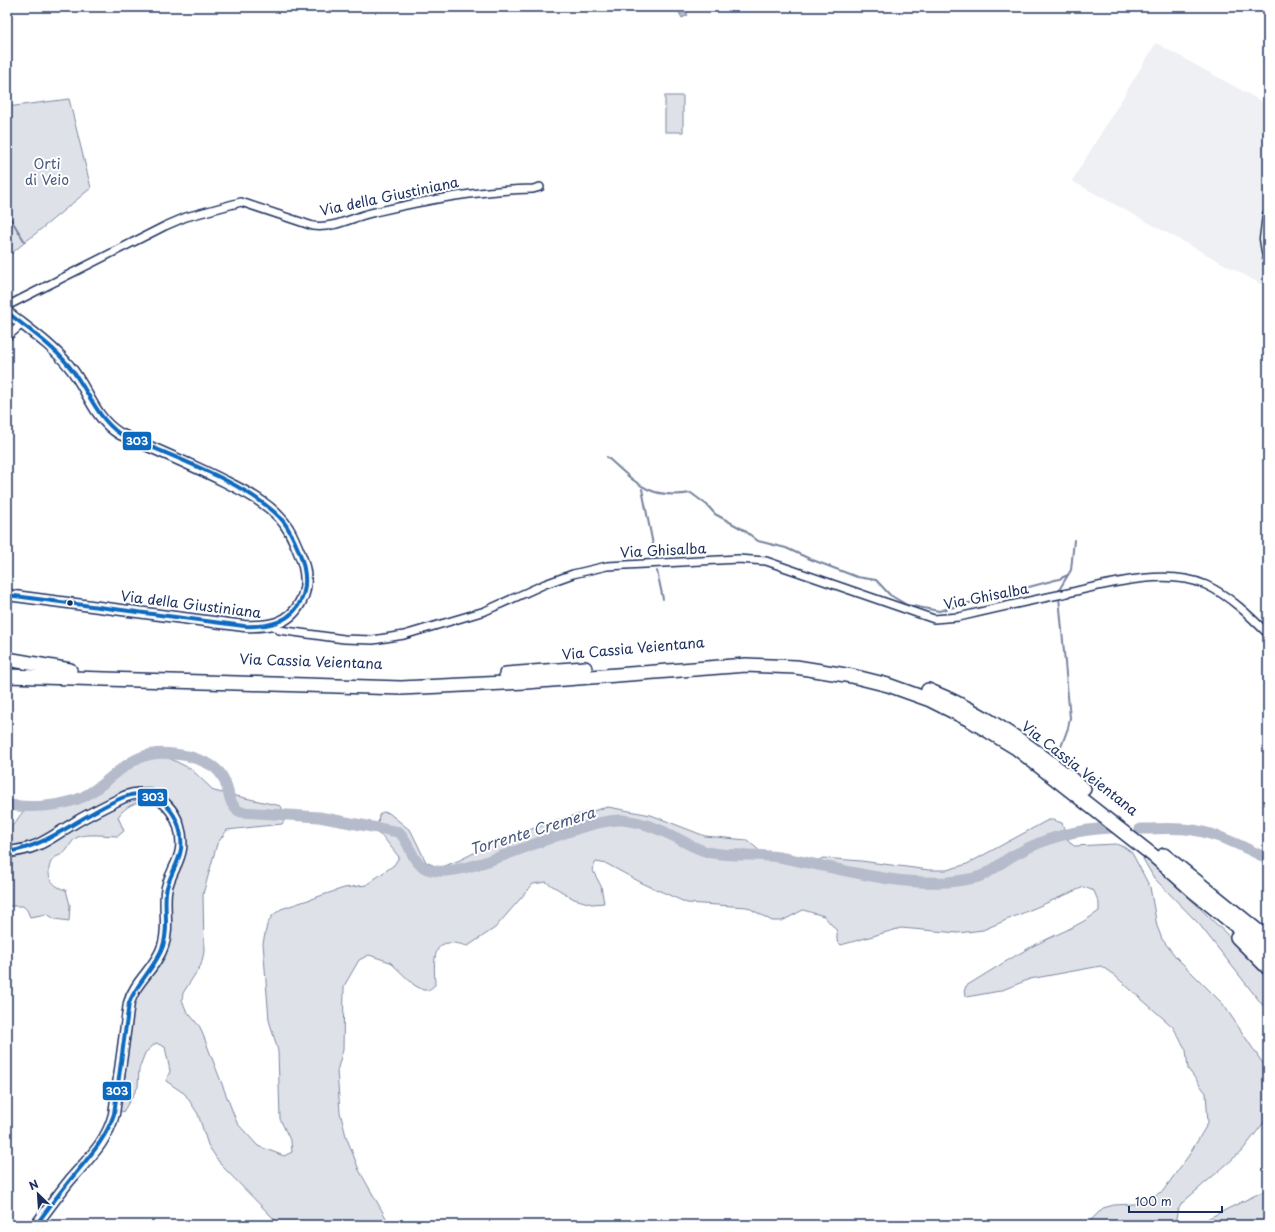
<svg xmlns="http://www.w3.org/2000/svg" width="1275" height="1232" font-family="'Playpen Sans',sans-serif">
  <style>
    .built { fill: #eff0f4 }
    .green { fill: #dee1e7; stroke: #7c88a2 }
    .water { fill: #b5bbca; stroke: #77839f }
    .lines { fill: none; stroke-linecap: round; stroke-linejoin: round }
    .stream { stroke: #77839f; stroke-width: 2 }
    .river { stroke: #b5bbca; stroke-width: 11 }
    .street-casing { stroke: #1b2f5e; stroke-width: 10 }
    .secondary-casing { stroke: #1b2f5e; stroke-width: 13 }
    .highway-casing { stroke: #1b2f5e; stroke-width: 16 }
    .street { stroke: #fff; stroke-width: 7 }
    .secondary { stroke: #fff; stroke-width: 10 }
    .highway { stroke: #fff; stroke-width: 13 }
    .bus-1-casing { stroke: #fff; stroke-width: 7 }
    .bus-1 { stroke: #0c69bf; stroke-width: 4 }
    .bus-dot { fill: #1b2f5e; stroke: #fff; stroke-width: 1.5 }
    .labels { text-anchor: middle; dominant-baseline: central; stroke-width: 4; stroke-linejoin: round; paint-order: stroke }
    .park-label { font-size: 14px; fill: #4c5c80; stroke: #fff }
    .street-label { font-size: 14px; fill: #1b2f5e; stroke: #fff }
    .water-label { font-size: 15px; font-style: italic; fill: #49597e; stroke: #fff }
    .line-badge { stroke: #fff; stroke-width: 1.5 }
    .badge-label { font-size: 11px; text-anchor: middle; font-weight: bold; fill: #fff }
  </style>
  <rect width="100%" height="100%" fill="#fff"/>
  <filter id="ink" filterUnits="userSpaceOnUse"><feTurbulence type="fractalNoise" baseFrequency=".025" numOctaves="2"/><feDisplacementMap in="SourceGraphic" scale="8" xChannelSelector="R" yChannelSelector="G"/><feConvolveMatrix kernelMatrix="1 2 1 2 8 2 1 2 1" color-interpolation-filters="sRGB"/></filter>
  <g filter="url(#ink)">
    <path class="built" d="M1156 43 1268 105V204L1262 223 1259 241 1263 263 1268 274V288L1072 181Z"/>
    <g class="green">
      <rect x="665" y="96" width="18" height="36"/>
      <path d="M69 99 91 188 7 257V107Z"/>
      <path d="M158 757H167L191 769 214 791 281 806 286 818 282 824 227 830 217 844 203 894 204 952 201 965 183 993 182 1000 186 1010 200 1027 237 1123 258 1146 284 1156 292 1152 291 1142 280 1119 278 1051 269 1020 263 943 267 925 272 916 281 909 344 888 366 885 394 865 399 857 383 837 377 833 379 815 383 812 389 813 411 831 426 862 435 866 442 867 460 860 501 839 565 818 608 807 651 815 705 836 747 840 761 852 813 863 823 858 861 861 929 870H947L967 864 1048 820H1053L1062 823 1069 841 1074 846 1116 844 1124 847 1132 853 1150 887 1157 926 1162 939 1176 957 1223 1004 1268 1071V1117L1242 1151 1182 1203 1178 1210 1174 1225H1086L1103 1208 1114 1205 1134 1204 1148 1199 1163 1191 1189 1155 1208 1123 1206 1093 1188 1069 1186 1050 1173 1027 1114 975 1101 966 1030 979 1000 991 967 997 964 992 966 986C987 973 1009 959 1031 947 1054 935 1078 927 1099 911V903L1094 891 1084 887 983 930 958 933 901 928 841 945 837 941V931L824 916 803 910 782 921H772L747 907 687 903 642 883 607 864 596 862 592 869 601 886 604 903 592 904 574 899 546 882 533 884 495 928 468 946C462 945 455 942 449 943 430 943 435 972 435 985L429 990H423L414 985 390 962 369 955 359 960 344 986 343 1050 337 1071 340 1112 346 1136 359 1170 390 1225H283L275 1220 221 1165 208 1145 198 1114 185 1094 166 1081 170 1071 165 1047 156 1043 145 1053 139 1069 138 1087 123 1112 119 1110 135 998 163 957 171 891 186 843 185 830 179 814 168 798 150 787 136 788 41 840 7 848V830C17 825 19 811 30 807 38 805 47 806 55 806 66 805 83 801 93 795 102 790 101 779 110 774 124 764 142 762 158 757Z"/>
      <path d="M130 796 150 799 149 801C137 801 125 806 118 817L124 831 118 836C109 836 86 833 78 837 71 840 69 849 64 853 60 856 54 856 51 862 45 875 52 887 66 890L70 905 69 921 55 919 47 914 30 917 27 910 23 906H7V853L28 851Z"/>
      <path d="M1145 855 1237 944 1268 980V1012L1199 924 1154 878 1143 859Z"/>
      <path d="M1268 1189V1225H1182L1205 1220Z"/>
    </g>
    <path class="water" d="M676 7H683L688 15 682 18Z"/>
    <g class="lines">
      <g class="stream">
        <path d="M7 213 25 242"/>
        <path d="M607 457C636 483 649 500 691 493L707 505 715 514 744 530 758 541 786 548 810 559 857 577 876 580 890 595 907 605 939 611 1059 579 1068 575"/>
        <path d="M642 489 656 560"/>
        <path d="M657 571 663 599"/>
        <path d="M1061 747 1068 728 1070 718 1059 597V590L1071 570 1074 540"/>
      </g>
      <g class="river">
        <path d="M7 805C30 808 61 807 83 797 116 780 129 748 173 754 180 755 188 755 194 758 204 761 217 767 222 776 230 788 227 806 241 812L319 817 399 832C411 843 410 860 425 868 459 887 575 817 623 820 642 822 660 829 677 838 688 844 699 851 712 853 736 857 761 853 784 858 838 868 891 885 947 882 958 881 970 880 981 876 993 871 1004 860 1016 854 1045 838 1079 829 1112 828"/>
        <path d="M1140 829C1158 829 1175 827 1193 830 1219 834 1244 847 1268 859"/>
      </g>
      <g class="street-casing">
        <g id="street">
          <path d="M7 306 165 226 186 217 241 202 313 226C334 229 355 216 375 212 427 200 479 190 533 189L540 187"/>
          <path d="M7 337 22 324"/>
          <path d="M272 625 279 630 344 639 373 640 404 635 485 611 545 584 573 574 607 566 738 559 766 561 934 619 959 617C993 609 1028 601 1063 594 1104 585 1165 567 1206 585 1230 596 1250 616 1268 634"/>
        </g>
      </g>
      <g class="secondary-casing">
        <g id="secondary">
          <path d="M1268 215 1265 239 1268 258"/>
          <path d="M7 312C28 329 52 345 69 366 88 388 93 418 120 434 155 449 190 464 224 481 244 491 265 501 280 518 289 527 294 540 299 552 306 568 309 585 301 601 290 625 267 627 244 626L7 595"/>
          <path d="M7 852C40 849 49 838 76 822 91 813 108 805 124 797 158 782 185 817 181 849 179 864 168 876 166 892 164 910 169 929 163 946 156 968 135 981 129 1003L114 1114C107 1142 88 1159 70 1180 58 1195 47 1210 36 1225"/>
        </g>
      </g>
      <g class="highway-casing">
        <g id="highway">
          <path d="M7 659 70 670"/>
          <path d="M506 674 585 668"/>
          <path d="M7 676 401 688 526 682 746 665 796 667 852 676 888 685 930 700 970 720 1016 748 1155 857 1193 891 1268 952"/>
          <path d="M928 690C986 713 1036 750 1084 789"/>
          <path d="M1164 855 1268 939"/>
          <path d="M1237 937 1268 968"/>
        </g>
      </g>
      <use href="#street" class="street"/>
      <use href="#secondary" class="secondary"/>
      <use href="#highway" class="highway"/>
      <g class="bus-1-casing">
        <g id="bus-1">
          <path d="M7 312C28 329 52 345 69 366 88 389 95 416 120 434 165 453 253 485 283 521 291 531 295 542 300 554 305 568 308 583 302 598 292 623 268 627 244 626L7 595"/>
          <path d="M7 852C51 846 83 813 124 797 158 784 185 817 181 849 179 864 168 877 166 892 164 910 169 928 163 946 156 967 137 982 129 1003L114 1114C105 1141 87 1159 70 1180 58 1195 47 1210 36 1225"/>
        </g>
      </g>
      <use href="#bus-1" class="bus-1"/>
    </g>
  </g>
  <circle class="bus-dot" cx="70" cy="603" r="3.5"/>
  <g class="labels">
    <g class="park-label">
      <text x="47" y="163">Orti<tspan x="47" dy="16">di Veio</tspan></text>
    </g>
    <g class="street-label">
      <text transform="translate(389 196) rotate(-12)">Via della Giustiniana</text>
      <text transform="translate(663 550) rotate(-3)">Via Ghisalba</text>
      <text transform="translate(986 596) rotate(-11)">Via Ghisalba</text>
      <text transform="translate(191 604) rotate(7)">Via della Giustiniana</text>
      <text transform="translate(633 648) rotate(-5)">Via Cassia Veientana</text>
      <text transform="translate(311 661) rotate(2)">Via Cassia Veientana</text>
      <text transform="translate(1080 768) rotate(38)">Via Cassia Veientana</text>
    </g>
    <g class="water-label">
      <text transform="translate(532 830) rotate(-17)">Torrente Cremera</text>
    </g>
  </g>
  <g class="line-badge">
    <rect x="122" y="431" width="30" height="20" rx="4" fill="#0c69bf"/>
    <rect x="137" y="788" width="31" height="19" rx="4" fill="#0c69bf"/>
    <rect x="102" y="1081" width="30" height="20" rx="4" fill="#0c69bf"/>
  </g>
  <g class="badge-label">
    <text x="137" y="445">303</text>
    <text x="153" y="801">303</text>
    <text x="117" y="1095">303</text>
  </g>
  <rect width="1275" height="1232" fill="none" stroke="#fff" stroke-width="24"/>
  <rect x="12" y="12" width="1251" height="1208" fill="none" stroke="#1b2f5e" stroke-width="1.5" filter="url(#ink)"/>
  <g transform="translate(38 1194) rotate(335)" stroke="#ffffff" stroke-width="3" paint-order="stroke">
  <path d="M0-3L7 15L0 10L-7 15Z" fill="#1b2f5e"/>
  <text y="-6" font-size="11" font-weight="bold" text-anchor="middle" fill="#1b2f5e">N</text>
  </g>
  <path d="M1129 1206v6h93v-6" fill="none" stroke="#1b2f5e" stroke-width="2"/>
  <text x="1135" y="1206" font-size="12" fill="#1b2f5e" stroke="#ffffff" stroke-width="3" paint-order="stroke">100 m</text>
</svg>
